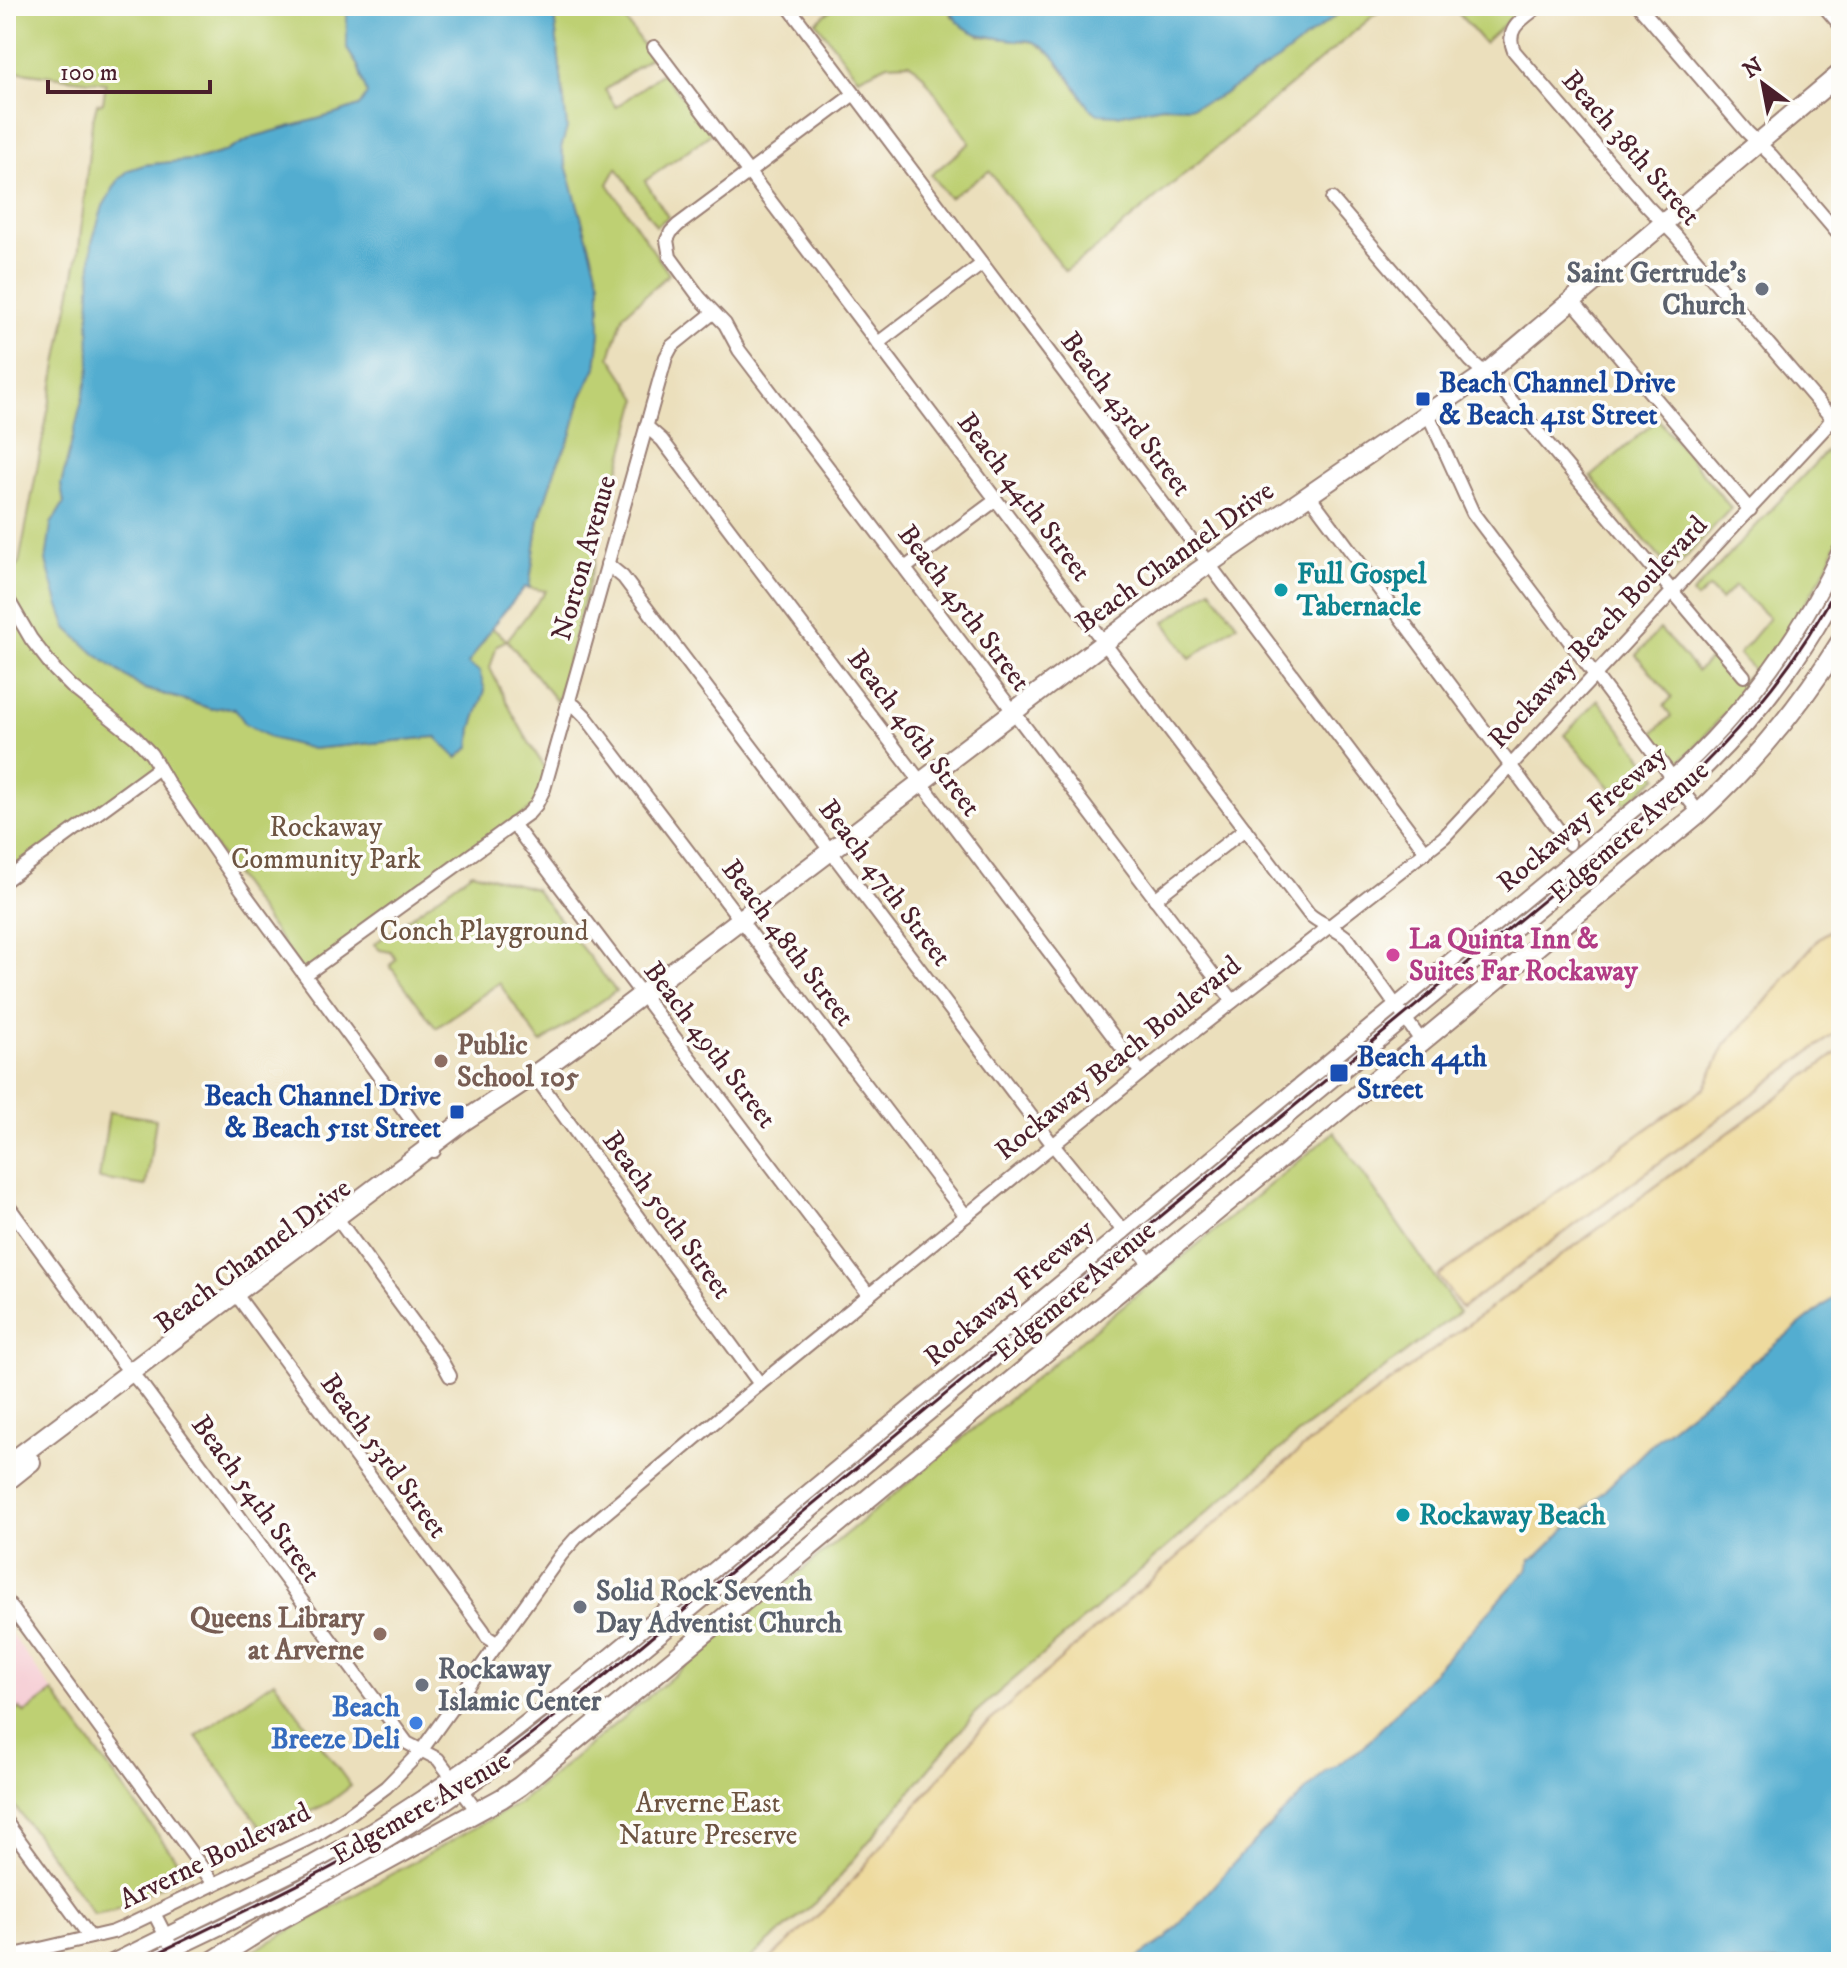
<svg xmlns="http://www.w3.org/2000/svg" width="1847" height="1968" font-family="'IM FELL DW Pica',serif">
  <style>
    .built { fill: #f6cfd6 }
    .green { fill: #bed073; stroke: #84784f; stroke-width: 2 }
    .sand { fill: #eeda9e; stroke: #9c7c64; stroke-width: 2 }
    .water { fill: #53add0; stroke: #4e667e; stroke-width: 2 }
    .lines { fill: none; stroke-linecap: round; stroke-linejoin: round }
    .minor-casing { stroke: #9a7f74; stroke-width: 16 }
    .tertiary-casing { stroke: #9a7f74; stroke-width: 18 }
    .primary-casing { stroke: #9a7f74; stroke-width: 22 }
    .minor { stroke: #fff; stroke-width: 12 }
    .tertiary { stroke: #fff; stroke-width: 14 }
    .primary { stroke: #fff; stroke-width: 18 }
    .rail { stroke: #4a1f2b; stroke-width: 3 }
    .worship-dot { fill: #6b7280; stroke: #fdfcf7; stroke-width: 3 }
    .transit-dot { fill: #1a4fb4; stroke: #fdfcf7; stroke-width: 3 }
    .culture-dot { fill: #0f9aa8; stroke: #fdfcf7; stroke-width: 3 }
    .hotel-dot { fill: #d1479c; stroke: #fdfcf7; stroke-width: 3 }
    .education-dot { fill: #8d6e63; stroke: #fdfcf7; stroke-width: 3 }
    .shop-dot { fill: #3f7fe0; stroke: #fdfcf7; stroke-width: 3 }
    .labels { text-anchor: middle; dominant-baseline: central; stroke-width: 7; stroke-linejoin: round; paint-order: stroke }
    .street-label { font-size: 28px; fill: #4a1f2b; stroke: #fdfcf7 }
    .worship-label { font-size: 28px; font-weight: bold; fill: #5b616d; stroke: #fdfcf7; text-anchor: start }
    .transit-label { font-size: 28px; font-weight: bold; fill: #164399; stroke: #fdfcf7; text-anchor: start }
    .culture-label { font-size: 28px; font-weight: bold; fill: #0d838f; stroke: #fdfcf7; text-anchor: start }
    .park-label { font-size: 28px; fill: #6d5441; stroke: #fdfcf7 }
    .hotel-label { font-size: 28px; font-weight: bold; fill: #b23c85; stroke: #fdfcf7; text-anchor: start }
    .education-label { font-size: 28px; font-weight: bold; fill: #785e54; stroke: #fdfcf7; text-anchor: start }
    .shop-label { font-size: 28px; font-weight: bold; fill: #366cbe; stroke: #fdfcf7; text-anchor: end }
  </style>
  <rect width="100%" height="100%" fill="#fdfcf7"/>
  <filter id="ink" filterUnits="userSpaceOnUse"><feTurbulence type="fractalNoise" baseFrequency=".0125" numOctaves="2"/><feDisplacementMap in="SourceGraphic" scale="16" xChannelSelector="R" yChannelSelector="G"/><feConvolveMatrix kernelMatrix="1 2 1 2 8 2 1 2 1" color-interpolation-filters="sRGB"/></filter>
  <filter id="wash" filterUnits="userSpaceOnUse"><feTurbulence type="fractalNoise" baseFrequency=".006" numOctaves="4" result="noise"/><feDisplacementMap in="SourceGraphic" scale="32" xChannelSelector="R" yChannelSelector="G"/><feGaussianBlur stdDeviation="1.8" result="paint"/><feColorMatrix in="noise" values="0 0 0 0 0 0 0 0 0 0 0 0 0 0 0 0 0 1.4 0 .05"/><feComposite in="paint" operator="in"/></filter>
  <g filter="url(#wash)">
    <rect width="100%" height="100%" fill="#ebdfbc"/>
    <path class="built" d="M6 1627 53 1692 25 1713 19 1708 6 1718Z"/>
    <g class="green">
      <path d="M6 6H347V49L358 66 368 95 359 106 339 113 253 137 227 151 200 159 144 165 61 485 64 503 51 524 67 628 95 654 142 688 212 709 225 707 235 709 245 723 312 749 436 737 458 758 470 747 472 728 485 690 467 665 492 628 507 640 546 591 529 588 539 519 556 467 571 436 581 398 596 367 600 333V282L561 148 567 128 553 6H616L651 57 605 90 616 107 662 73 712 133 645 181 668 217 656 226 617 168 608 184 669 274 624 314 610 356 638 399 557 702 507 640 497 645 490 668C507 704 525 739 548 772L536 805 305 975 159 768 6 880V583L19 563 79 249 92 123 97 104 103 103 106 83 6 70Z"/>
      <path d="M836 6H948L952 16 980 36 1034 42 1052 54 1090 108 1117 115 1162 106 1193 107 1217 98 1278 60 1348 6H1385L1094 250 1065 271 989 171 949 198 931 175 970 143 922 74 909 63 888 64 858 78 816 22Z"/>
      <path d="M1452 6H1525L1484 43Z"/>
      <path d="M1658 419 1731 508 1672 572 1591 477Z"/>
      <path d="M1835 442 1841 449V531L1827 567 1787 634 1742 694 1694 748 1675 766 1652 734 1671 716 1664 706 1672 697 1636 655 1660 629 1697 671 1714 655 1739 683 1754 671 1739 654 1769 618 1735 586 1721 600 1709 588 1697 599 1692 594Z"/>
      <path d="M1211 589 1237 624 1190 659 1165 622Z"/>
      <path d="M1598 700 1658 777 1625 804 1564 735Z"/>
      <path d="M472 872 535 889 616 991 541 1043 499 983 436 1028 390 966 396 959 391 952 380 950 374 944Z"/>
      <path d="M109 1112 156 1119 146 1186 99 1179Z"/>
      <path d="M1334 1132 1459 1312 1305 1428 976 1712 826 1893 746 1962H248L244 1956 519 1803Z"/>
      <path d="M274 1681 351 1786 330 1802 266 1835 196 1736Z"/>
      <path d="M53 1692 186 1873 114 1910 94 1914 6 1794V1718L19 1708 25 1713Z"/>
    </g>
    <g class="sand">
      <path d="M1841 923V1029L1462 1308 1438 1276 1705 1088 1725 1045 1765 1002 1819 938Z"/>
      <path d="M1841 1050V1292L1659 1437 1538 1556 1531 1559 1527 1570 1364 1747 1325 1772 1242 1854 1167 1938 1131 1962H767L839 1896 981 1729 1292 1457 1330 1426Z"/>
    </g>
    <g class="water">
      <path d="M347 6H553L567 128 561 148 600 282V333L596 367 581 398 571 436 556 467 539 519 529 588 525 587 497 620 468 664 479 671 485 690 472 728 470 747 457 758 436 737 312 749 271 738 245 723 235 709 225 707 212 709 181 699 142 688 95 654 67 628 58 603 46 561 51 524 64 503 61 485 90 368 89 314 92 242 103 206 119 179 129 170 144 165 200 159 227 151 253 137 339 113 359 106 367 94 358 66 347 49Z"/>
      <path d="M948 6H1348L1278 60 1217 98 1193 107 1162 106 1117 115 1098 114 1090 108C1076 89 1056 50 1034 42 1029 40 1021 40 1015 40 986 36 961 37 948 6Z"/>
      <path d="M1841 1292V1962H1131L1167 1938 1242 1854 1325 1772 1364 1747 1527 1570 1531 1559 1538 1556 1659 1437Z"/>
    </g>
  </g>
  <g filter="url(#ink)">
    <g class="lines">
      <g class="minor-casing">
        <g id="minor">
          <path d="M788 6 1426 852"/>
          <path d="M1539 6C1523 19 1504 28 1514 51L1646 205 1676 236 1841 429"/>
          <path d="M1639 6 1747 132 1771 155 1841 237"/>
          <path d="M1824 6 1841 26"/>
          <path d="M654 47 1309 914C1321 925 1338 928 1349 940L1422 1042"/>
          <path d="M854 94 678 225 671 232 667 240 670 257 700 298 725 324 739 350 1233 1001"/>
          <path d="M1332 199 1471 361 1499 386 1744 676"/>
          <path d="M1572 300 1750 510"/>
          <path d="M878 343 982 264"/>
          <path d="M1428 414 1473 513 1699 813"/>
          <path d="M646 426 662 440 1141 1073"/>
          <path d="M1309 495 1569 844"/>
          <path d="M607 564 623 577 1053 1145 1124 1232"/>
          <path d="M905 568 996 500"/>
          <path d="M6 596 31 639 55 670 72 687 135 737 151 754 170 786 242 890 434 1151"/>
          <path d="M568 702 575 706 585 716 966 1216"/>
          <path d="M513 824 869 1295"/>
          <path d="M6 880 159 768"/>
          <path d="M1155 899 1245 829"/>
          <path d="M305 975 529 813 536 805 544 789 666 357 672 346 713 313"/>
          <path d="M534 1075 760 1384"/>
          <path d="M6 1203 122 1362 145 1389 407 1743 438 1759 477 1811"/>
          <path d="M336 1217 441 1360 450 1376"/>
          <path d="M1134 1244 1151 1265"/>
          <path d="M235 1293 483 1630 487 1637 498 1644"/>
          <path d="M6 1600 214 1884"/>
          <path d="M6 1822 90 1937"/>
          <path d="M154 1913 179 1962"/>
          <path d="M6 1957 113 1932 127 1926 316 1835 347 1816 386 1787 421 1751 561 1555 577 1537 760 1384 1141 1073 1444 837 1825 428 1832 419 1841 398"/>
        </g>
      </g>
      <g class="tertiary-casing">
        <g id="tertiary">
          <path d="M112 1962 313 1863 371 1831 422 1798 482 1757 588 1674 1680 771C1748 707 1802 633 1841 549"/>
          <path d="M148 1962C221 1926 296 1893 366 1852 437 1811 503 1763 567 1712L1674 797C1743 736 1799 667 1841 585"/>
        </g>
      </g>
      <g class="primary-casing">
        <g id="primary">
          <path d="M6 1466 464 1121 534 1075 577 1044 1197 572 1485 374 1841 73"/>
          <path d="M6 1482 31 1462"/>
          <path d="M211 1962 270 1925 502 1798 520 1786 1699 813C1754 762 1802 704 1841 641"/>
        </g>
      </g>
      <use href="#minor" class="minor"/>
      <use href="#tertiary" class="tertiary"/>
      <use href="#primary" class="primary"/>
      <path class="rail" d="M139 1962C225 1920 313 1881 395 1831 458 1793 516 1747 573 1702L1684 784C1749 721 1800 659 1841 579"/>
    </g>
  </g>
  <g class="worship-dot">
    <circle cx="1762" cy="289" r="8"/>
    <circle cx="580" cy="1607" r="8"/>
    <circle cx="422" cy="1685" r="8"/>
  </g>
  <g class="transit-dot">
    <rect x="1415" y="391" width="16" height="16" rx="4"/>
    <rect x="1329" y="1063" width="20" height="20" rx="4"/>
    <rect x="449" y="1104" width="16" height="16" rx="4"/>
  </g>
  <g class="culture-dot">
    <circle cx="1281" cy="590" r="8"/>
    <circle cx="1403" cy="1515" r="8"/>
  </g>
  <circle class="hotel-dot" cx="1393" cy="955" r="8"/>
  <g class="education-dot">
    <circle cx="441" cy="1061" r="8"/>
    <circle cx="380" cy="1634" r="8"/>
  </g>
  <circle class="shop-dot" cx="416" cy="1723" r="8"/>
  <g class="labels">
    <g class="street-label">
      <text transform="translate(1631 148) rotate(49)">Beach 38th Street</text>
      <text transform="translate(1126 414) rotate(53)">Beach 43rd Street</text>
      <text transform="translate(1024 497) rotate(53)">Beach 44th Street</text>
      <text transform="translate(1175 557) rotate(-36)">Beach Channel Drive</text>
      <text transform="translate(584 558) rotate(-74)">Norton Avenue</text>
      <text transform="translate(964 608) rotate(53)">Beach 45th Street</text>
      <text transform="translate(1598 632) rotate(-47)">Rockaway Beach Boulevard</text>
      <text transform="translate(914 733) rotate(53)">Beach 46th Street</text>
      <text transform="translate(1582 819) rotate(-40)">Rockaway Freeway</text>
      <text transform="translate(1629 832) rotate(-41)">Edgemere Avenue</text>
      <text transform="translate(885 883) rotate(53)">Beach 47th Street</text>
      <text transform="translate(788 943) rotate(53)">Beach 48th Street</text>
      <text transform="translate(710 1045) rotate(53)">Beach 49th Street</text>
      <text transform="translate(1118 1058) rotate(-39)">Rockaway Beach Boulevard</text>
      <text transform="translate(667 1215) rotate(54)">Beach 50th Street</text>
      <text transform="translate(253 1256) rotate(-37)">Beach Channel Drive</text>
      <text transform="translate(1075 1291) rotate(-40)">Edgemere Avenue</text>
      <text transform="translate(1009 1293) rotate(-40)">Rockaway Freeway</text>
      <text transform="translate(384 1456) rotate(54)">Beach 53rd Street</text>
      <text transform="translate(256 1499) rotate(54)">Beach 54th Street</text>
      <text transform="translate(421 1808) rotate(-30)">Edgemere Avenue</text>
      <text transform="translate(215 1856) rotate(-26)">Arverne Boulevard</text>
    </g>
    <g class="worship-label">
      <text x="1746" y="273" text-anchor="end">Saint Gertrude's<tspan x="1746" dy="32">Church</tspan></text>
      <text x="596" y="1591">Solid Rock Seventh<tspan x="596" dy="32">Day Adventist Church</tspan></text>
      <text x="438" y="1669">Rockaway<tspan x="438" dy="32">Islamic Center</tspan></text>
    </g>
    <g class="transit-label">
      <text x="1439" y="383">Beach Channel Drive<tspan x="1439" dy="32">&amp; Beach 41st Street</tspan></text>
      <text x="1357" y="1057">Beach 44th<tspan x="1357" dy="32">Street</tspan></text>
      <text x="441" y="1096" text-anchor="end">Beach Channel Drive<tspan x="441" dy="32">&amp; Beach 51st Street</tspan></text>
    </g>
    <g class="culture-label">
      <text x="1297" y="574">Full Gospel<tspan x="1297" dy="32">Tabernacle</tspan></text>
      <text x="1419" y="1515">Rockaway Beach</text>
    </g>
    <g class="park-label">
      <text x="326" y="827">Rockaway<tspan x="326" dy="32">Community Park</tspan></text>
      <text x="484" y="931">Conch Playground</text>
      <text x="708" y="1803">Arverne East<tspan x="708" dy="32">Nature Preserve</tspan></text>
    </g>
    <g class="hotel-label">
      <text x="1409" y="939">La Quinta Inn &amp;<tspan x="1409" dy="32">Suites Far Rockaway</tspan></text>
    </g>
    <g class="education-label">
      <text x="457" y="1045">Public<tspan x="457" dy="32">School 105</tspan></text>
      <text x="364" y="1618" text-anchor="end">Queens Library<tspan x="364" dy="32">at Arverne</tspan></text>
    </g>
    <g class="shop-label">
      <text x="400" y="1707">Beach<tspan x="400" dy="32">Breeze Deli</tspan></text>
    </g>
  </g>
  <rect width="1847" height="1968" fill="none" stroke="#fdfcf7" stroke-width="32"/>
  <g transform="translate(1763 84) rotate(328)" stroke="#fdfcf7" stroke-width="6" paint-order="stroke">
  <path d="M0-6L14 30L0 20L-14 30Z" fill="#4a1f2b"/>
  <text y="-12" font-size="22" font-weight="bold" text-anchor="middle" fill="#4a1f2b">N</text>
  </g>
  <path d="M48 80v12h162v-12" fill="none" stroke="#4a1f2b" stroke-width="4"/>
  <text x="60" y="80" font-size="24" fill="#4a1f2b" stroke="#fdfcf7" stroke-width="6" paint-order="stroke">100 m</text>
</svg>
